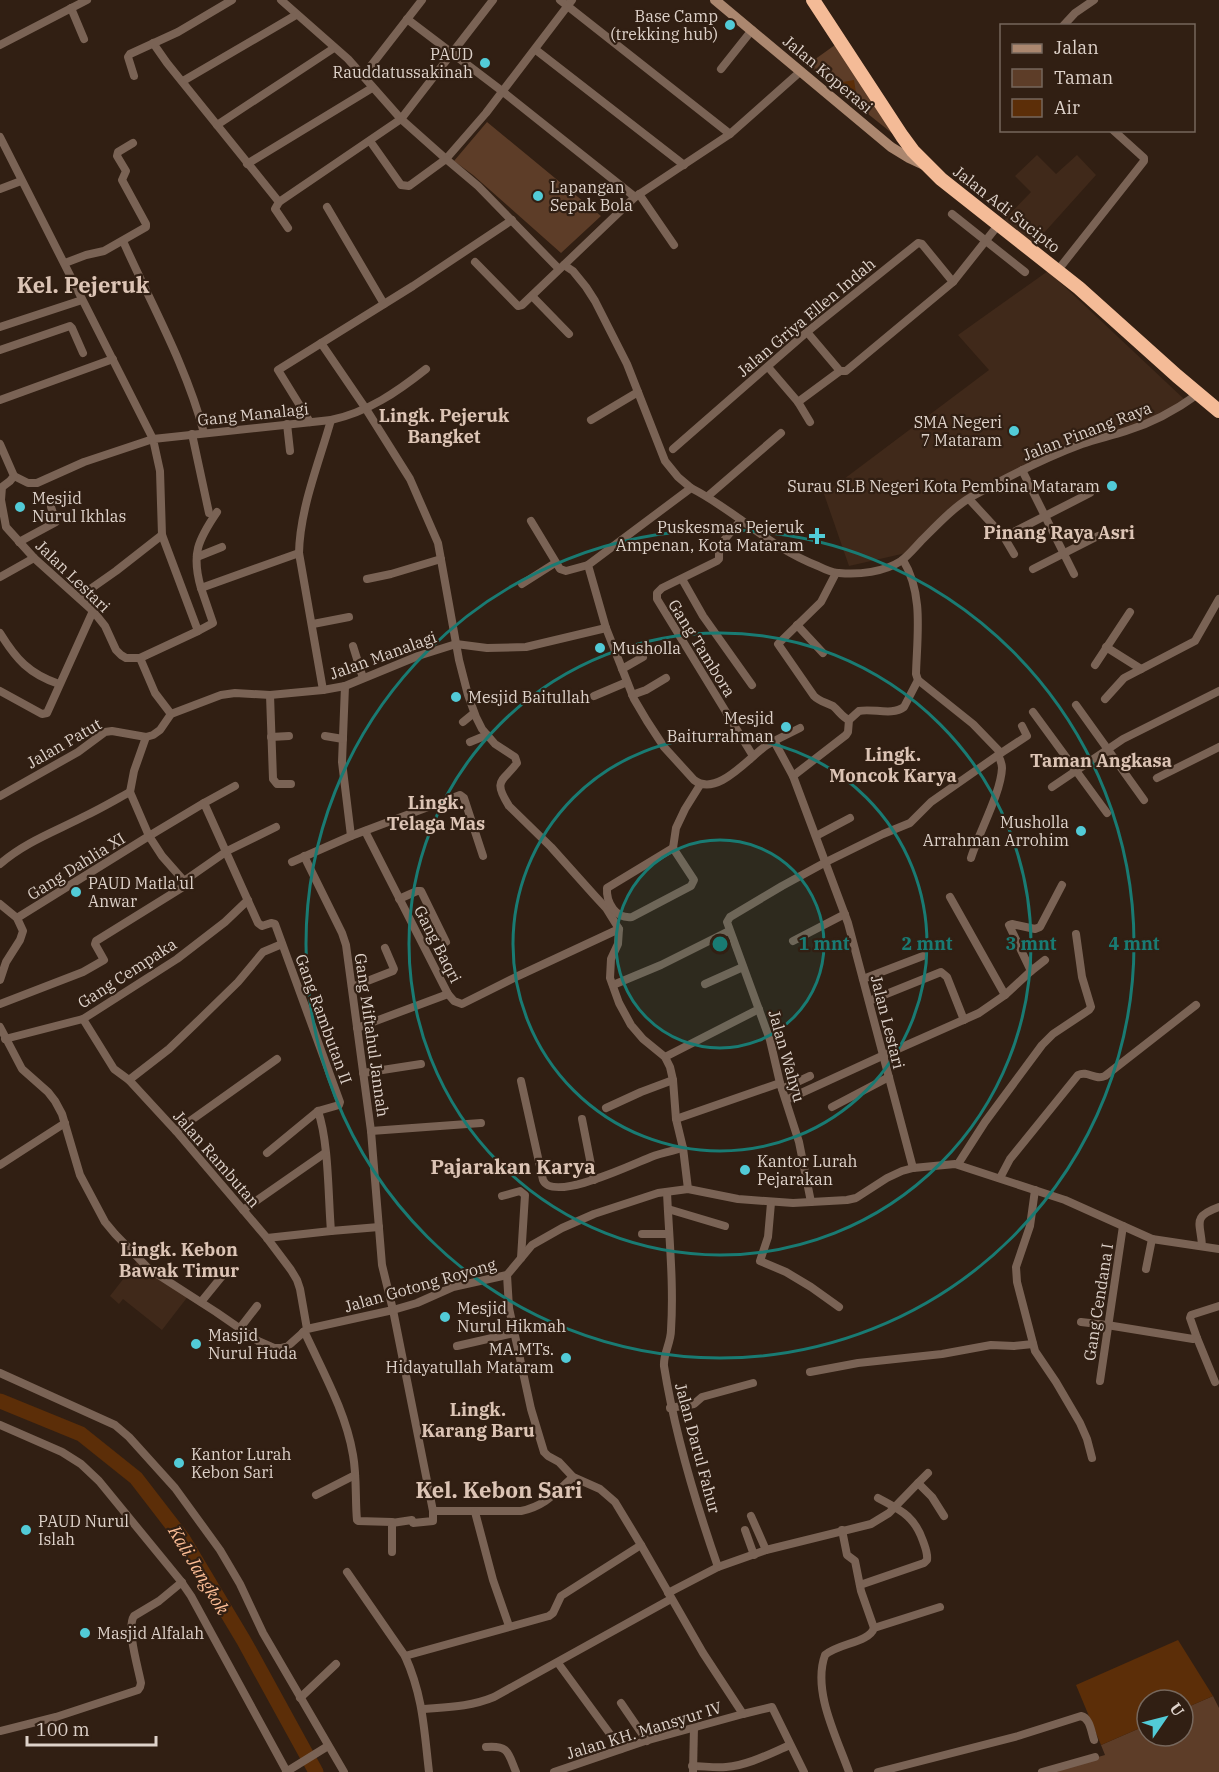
<svg xmlns="http://www.w3.org/2000/svg" width="1219" height="1772" font-family="'IBM Plex Serif',serif">
  <style>
    .built { fill: #40291a }
    .green { fill: #5d3d28 }
    .water { fill: #5c2e08 }
    .lines { fill: none; stroke-linecap: round; stroke-linejoin: round }
    .river { stroke: #5c2e08; stroke-width: 15 }
    .street { stroke: #7a6355; stroke-width: 8 }
    .secondary { stroke: #ab876f; stroke-width: 10 }
    .highway { stroke: #f4bb97; stroke-width: 14 }
    .ring { fill: none; stroke: #197b73; stroke-width: 3 }
    .poi-dot { fill: #52cbd7; stroke: #311f13; stroke-width: 2 }
    .labels { text-anchor: middle; dominant-baseline: central; stroke-width: 4.5; stroke-linejoin: round; paint-order: stroke }
    .poi-label { font-size: 16px; fill: #ded2ca; stroke: #311f13; text-anchor: start }
    .street-label { font-size: 16px; fill: #ded2ca; stroke: #311f13 }
    .neighbourhood-label { font-size: 18px; font-weight: bold; fill: #dcc4b5; stroke: #311f13 }
    .water-label { font-size: 18px; font-style: italic; fill: #fdbe96; stroke: #311f13 }
    .quarter-label { font-size: 20px; font-weight: bold; fill: #dcc4b5; stroke: #311f13 }
    .district-label { font-size: 22px; font-weight: bold; fill: #dcc4b5; stroke: #311f13 }
    .centre { fill: #197b73; stroke: #311f13; stroke-width: 3 }
    .ring-label { font-size: 18px; text-anchor: middle; font-weight: bold; fill: #197b73; stroke: #311f13; stroke-width: 4.5; stroke-linejoin: round; paint-order: stroke }
  </style>
  <rect width="100%" height="100%" fill="#311f13"/>
  <g class="built">
    <path d="M1037 155 1056 174 1077 155 1096 175 1034 244 1004 220 1031 192 1015 176Z"/>
    <path d="M1048 271 1184 399 1164 416 1074 445 976 497 906 553 849 566 824 494 989 370 958 335Z"/>
    <path d="M138 1260 189 1295 162 1330 123 1299 119 1304 110 1296Z"/>
  </g>
  <g class="green">
    <path d="M835 45 898 138 807 65Z"/>
    <path d="M487 122 601 216 561 253 473 175 454 161Z"/>
    <path d="M1213 1696 1219 1708V1772H1045L1105 1755 1101 1745 1147 1725V1736H1183V1709Z"/>
  </g>
  <g class="water">
    <path d="M854 80 856 93 846 97 843 82Z"/>
    <path d="M1178 1640 1213 1696 1183 1709V1700H1147V1725L1101 1745 1076 1685Z"/>
  </g>
  <g class="lines">
    <path class="river" d="M0 1401 81 1434 136 1478 183 1539 244 1641 316 1772"/>
    <g class="street">
      <path d="M281 0 348 59 401 119 446 159 486 113 572 0"/>
      <path d="M560 0 730 134"/>
      <path d="M71 8 84 39"/>
      <path d="M407 19 502 91 635 197"/>
      <path d="M1063 26 1075 13 1094 0"/>
      <path d="M153 43 167 63 279 202 275 209 288 228"/>
      <path d="M0 45 87 0"/>
      <path d="M536 50 684 165"/>
      <path d="M721 69 752 30"/>
      <path d="M134 76 128 57 130 54 178 32 232 0"/>
      <path d="M363 76 422 0"/>
      <path d="M183 81 296 15"/>
      <path d="M217 125 334 48"/>
      <path d="M0 137 153 439 84 462 37 483H28L14 476"/>
      <path d="M370 141 401 185 409 186 446 159 478 186 559 269"/>
      <path d="M247 164 372 88"/>
      <path d="M0 189 21 181"/>
      <path d="M639 194 674 245"/>
      <path d="M279 202 401 119 493 0"/>
      <path d="M327 207 384 304"/>
      <path d="M952 214 1025 272"/>
      <path d="M123 241C151 304 186 365 204 433"/>
      <path d="M475 262 518 306 522 305 635 197 730 134 801 71"/>
      <path d="M65 263 86 255 104 251 146 227V224L122 180 126 171 117 156 118 152 133 143"/>
      <path d="M564 265 573 271 586 287 595 301 627 364 665 461 678 477 691 488"/>
      <path d="M1058 270 1144 161V158L1113 130"/>
      <path d="M532 296 569 334"/>
      <path d="M0 327 82 300"/>
      <path d="M807 332 840 371"/>
      <path d="M321 343 366 409 410 479 438 543 459 660 468 695 476 717 482 729 495 744 515 757 517 763C503 782 492 779 509 806L551 847 594 895 606 908 619 929 618 944 611 959 610 978 619 1003 631 1025 643 1039 665 1057 670 1067 673 1080 676 1119 683 1148 688 1189"/>
      <path d="M0 350 70 326 72 328 83 353"/>
      <path d="M768 367 798 402 810 422"/>
      <path d="M0 400 113 359"/>
      <path d="M798 402 840 371H846L953 282 999 224"/>
      <path d="M591 420 638 392"/>
      <path d="M310 422 278 370 413 286 512 220"/>
      <path d="M287 424 290 451"/>
      <path d="M192 434 209 513"/>
      <path d="M0 444 14 476 10 481 2 487 1 500 6 527 34 558 93 611 105 626 116 650 121 655 126 658H140L155 693 171 714"/>
      <path d="M673 449 807 332 918 243 922 244 953 282"/>
      <path d="M1022 470 1074 574"/>
      <path d="M708 496 781 433"/>
      <path d="M969 499 1004 537 1014 554"/>
      <path d="M741 520 719 546V559L717 561 662 588 657 593V599L753 756"/>
      <path d="M531 521 560 569 566 571 588 565"/>
      <path d="M1004 537 1090 493"/>
      <path d="M19 542 56 522 51 507"/>
      <path d="M197 557 222 547"/>
      <path d="M1033 569 1098 536"/>
      <path d="M836 573 821 602 778 644 814 696C820 702 826 702 833 706 839 711 842 717 849 720"/>
      <path d="M0 577 34 558"/>
      <path d="M367 579 391 574 441 559"/>
      <path d="M682 579 703 616 752 685"/>
      <path d="M522 584 555 563"/>
      <path d="M201 588C191 554 198 540 217 512"/>
      <path d="M79 597 116 571 162 535"/>
      <path d="M313 624 349 617"/>
      <path d="M797 625 823 653"/>
      <path d="M198 631 213 623 201 588 299 553"/>
      <path d="M0 633C16 659 29 674 59 684"/>
      <path d="M353 646 363 678"/>
      <path d="M1106 647 1141 669"/>
      <path d="M140 658 198 631 162 535 160 471 153 439 331 420C368 412 397 392 426 369"/>
      <path d="M1095 665 1130 612"/>
      <path d="M622 669 643 657"/>
      <path d="M345 686 342 762 351 836"/>
      <path d="M323 690 299 553C300 508 319 463 331 420"/>
      <path d="M0 691 42 714 47 713 93 611"/>
      <path d="M270 695 273 779 277 784H291"/>
      <path d="M632 695 646 690 666 678"/>
      <path d="M594 696 627 682"/>
      <path d="M1105 699 1124 678 1195 641 1219 599"/>
      <path d="M1076 705 1144 800"/>
      <path d="M1033 712 1107 813"/>
      <path d="M463 722 474 713"/>
      <path d="M325 736 343 739"/>
      <path d="M271 737 289 736"/>
      <path d="M774 741 800 728"/>
      <path d="M470 742 487 735"/>
      <path d="M1001 753 1027 736 1022 726"/>
      <path d="M793 776 846 735 848 732 849 720 859 711C873 708 892 716 904 707L918 680"/>
      <path d="M1157 778 1219 747"/>
      <path d="M1052 787 1123 739 1219 691"/>
      <path d="M0 796 78 752 105 732 112 731 146 737 153 735 160 730 171 714 221 695 235 693 270 695 323 690 345 686 418 656 456 644 487 648 526 647 606 628"/>
      <path d="M204 803 235 786"/>
      <path d="M365 831 448 994 454 1001 462 1004 518 976 619 929"/>
      <path d="M816 836 850 818"/>
      <path d="M673 848 694 880 691 886 632 917C616 919 606 903 607 888Z"/>
      <path d="M673 848 676 828 685 809 700 785"/>
      <path d="M304 856 342 933 346 945 371 1131 382 1265 393 1310 433 1511H521C545 1506 555 1493 573 1477"/>
      <path d="M971 858C979 832 1001 793 1002 768 1002 764 1000 759 998 755"/>
      <path d="M292 862 351 836 460 795 464 798 483 856"/>
      <path d="M0 864C25 842 56 831 85 816 100 809 115 800 130 792"/>
      <path d="M184 881 162 856 149 836 204 803 258 923 262 926 271 923 275 924 340 1102 339 1105 318 1111C329 1143 328 1196 331 1231"/>
      <path d="M184 881 227 851 276 827"/>
      <path d="M950 897 1005 995"/>
      <path d="M399 899 417 891H421L446 942"/>
      <path d="M0 904 17 918 23 931 20 940 6 962 0 980"/>
      <path d="M17 918 149 836 130 792 134 771 146 737"/>
      <path d="M793 941 845 914"/>
      <path d="M1031 971 1045 960"/>
      <path d="M863 979 923 956"/>
      <path d="M705 984 743 967"/>
      <path d="M613 985 661 965 729 931"/>
      <path d="M352 987 393 971 394 969 385 948"/>
      <path d="M869 1001 941 972 947 977 964 1020"/>
      <path d="M0 1004 83 972 104 960 95 944 96 941 183 887 184 881"/>
      <path d="M83 1019 114 1069 129 1080 176 1131 267 1238 291 1270 297 1280 300 1289 307 1329"/>
      <path d="M0 1027 22 1069 48 1092 55 1101 62 1114 80 1175 105 1222 115 1234 149 1269 216 1312 258 1341 274 1348H281L288 1346 307 1329 393 1310 417 1303 453 1287 507 1275 532 1245 562 1228 594 1214 658 1193 688 1189 738 1199 793 1203 847 1200 856 1198 887 1178 902 1171 913 1168 955 1164 1065 1200 1152 1239 1219 1249"/>
      <path d="M357 1028 448 994"/>
      <path d="M5 1039 83 1019 177 959 225 922 248 900"/>
      <path d="M665 1057 759 1009"/>
      <path d="M363 1073 421 1064"/>
      <path d="M129 1080 169 1049 197 1022 238 982 263 952 282 944"/>
      <path d="M521 1081 543 1180C553 1203 633 1164 651 1157 661 1153 672 1151 683 1148"/>
      <path d="M782 1089 810 1076"/>
      <path d="M786 1100 882 1056 979 1013 1005 995 1031 971 1009 925 1012 924 1035 929 1040 927 1062 885"/>
      <path d="M832 1107 889 1077"/>
      <path d="M606 1108 641 1092 673 1080"/>
      <path d="M582 1119 594 1180"/>
      <path d="M676 1119 780 1083"/>
      <path d="M176 1131 277 1059"/>
      <path d="M371 1131 481 1123"/>
      <path d="M267 1153 318 1111"/>
      <path d="M958 1164 985 1122 1042 1045 1053 1034 1089 1010 1091 1007 1082 977 1076 934"/>
      <path d="M0 1165 65 1123"/>
      <path d="M913 1168 848 923 793 776 774 741 767 745C749 757 717 798 694 780L664 747 647 721 634 699 606 628 588 565 691 488C735 510 770 548 818 566 824 569 832 573 839 573 859 575 884 572 901 561 909 555 916 546 923 539 938 524 954 507 971 497 1007 477 1044 458 1082 444 1096 439 1111 436 1126 431 1152 423 1176 410 1198 394"/>
      <path d="M1000 1178 1010 1159 1078 1075C1088 1070 1095 1081 1105 1076L1196 1005"/>
      <path d="M1035 1190 1030 1226 1016 1267 1017 1282 1035 1351 1056 1382 1080 1423 1087 1439 1092 1458"/>
      <path d="M667 1192C669 1238 674 1284 671 1330 671 1343 663 1354 664 1366 675 1435 695 1501 718 1567"/>
      <path d="M502 1196 520 1191 525 1195 521 1258"/>
      <path d="M811 1202 799 1142 780 1083 770 1040 727 922 730 917 782 886 826 862 883 834 910 823 931 802 1001 753 973 724 918 680 916 674C917 636 924 594 903 560"/>
      <path d="M771 1203 768 1237 760 1261 786 1272 811 1287 839 1307"/>
      <path d="M668 1209 725 1226"/>
      <path d="M243 1210 325 1153"/>
      <path d="M642 1234H669"/>
      <path d="M267 1238 331 1231 379 1227"/>
      <path d="M1202 1246C1201 1223 1191 1217 1219 1207"/>
      <path d="M1146 1269 1152 1239"/>
      <path d="M507 1275 509 1308 531 1409 544 1452 548 1456 559 1462 573 1477 600 1489 615 1502 641 1545 703 1653 743 1714 772 1707 804 1772"/>
      <path d="M201 1302 223 1275"/>
      <path d="M1081 1322 1107 1325 1193 1339 1197 1338 1190 1318 1191 1315 1219 1306"/>
      <path d="M240 1328 257 1306"/>
      <path d="M303 1332 306 1335C324 1374 346 1413 353 1455 357 1477 355 1499 357 1520L358 1521 392 1522V1552"/>
      <path d="M1197 1338 1215 1382"/>
      <path d="M457 1346 514 1333"/>
      <path d="M810 1372 858 1363 942 1354 991 1345 1014 1346 1033 1344"/>
      <path d="M0 1373 115 1425 129 1437 175 1488 220 1550 240 1584 263 1633 344 1772"/>
      <path d="M1100 1381 1123 1226"/>
      <path d="M670 1408 694 1404 702 1397 753 1383"/>
      <path d="M0 1425 62 1452 81 1464 99 1481 180 1580 191 1596 287 1772"/>
      <path d="M918 1483 928 1473"/>
      <path d="M316 1495 355 1475"/>
      <path d="M475 1512 493 1580 509 1626"/>
      <path d="M751 1516 766 1550"/>
      <path d="M392 1523 412 1520 413 1523 433 1521V1511"/>
      <path d="M745 1530 754 1555"/>
      <path d="M842 1530 847 1555 855 1561 861 1591 874 1628"/>
      <path d="M347 1572 405 1656C423 1696 424 1729 429 1772"/>
      <path d="M860 1585 924 1563 927 1560C928 1553 925 1547 923 1541 914 1515 900 1510 878 1498"/>
      <path d="M668 1593 718 1567 766 1550 871 1524 889 1513 918 1483 932 1497 944 1516"/>
      <path d="M405 1656 549 1616 553 1613 561 1596 641 1545"/>
      <path d="M558 1663 621 1749"/>
      <path d="M300 1698 336 1664"/>
      <path d="M621 1703 647 1741"/>
      <path d="M422 1709C447 1707 470 1707 494 1697L671 1599"/>
      <path d="M0 1731 56 1717 138 1690 140 1687 141 1683C138 1667 126 1628 134 1616L159 1601 182 1582"/>
      <path d="M486 1747C509 1745 508 1753 516 1772"/>
      <path d="M692 1766C703 1766 714 1768 726 1767 749 1765 769 1754 790 1745"/>
      <path d="M286 1772 328 1746"/>
      <path d="M554 1772 645 1741 743 1714"/>
      <path d="M693 1772 694 1727"/>
      <path d="M849 1772C837 1738 812 1691 825 1655 838 1643 869 1643 874 1628L940 1607"/>
      <path d="M878 1772 1018 1736 1081 1716C1090 1718 1091 1731 1094 1740"/>
      <path d="M1042 1772 1095 1757"/>
    </g>
    <path class="secondary" d="M715 0 891 147 909 158 924 165"/>
    <path class="highway" d="M813 0 902 136 913 151 941 179 1079 288 1177 376 1219 411"/>
  </g>
  <circle cx="720" cy="944" r="104" fill="#197b73" fill-opacity=".12"/>
  <g class="ring">
    <circle cx="720" cy="944" r="104"/>
    <circle cx="720" cy="944" r="207"/>
    <circle cx="720" cy="944" r="311"/>
    <circle cx="720" cy="944" r="414"/>
  </g>
  <g class="poi-dot">
    <circle cx="730" cy="25" r="6"/>
    <circle cx="485" cy="63" r="6"/>
    <circle cx="538" cy="196" r="6"/>
    <circle cx="1014" cy="431" r="6"/>
    <circle cx="1112" cy="486" r="6"/>
    <circle cx="20" cy="507" r="6"/>
    <path d="M814 527h6v6h6v6h-6v6h-6v-6h-6v-6h6z"/>
    <circle cx="600" cy="648" r="6"/>
    <circle cx="456" cy="697" r="6"/>
    <circle cx="786" cy="727" r="6"/>
    <circle cx="1081" cy="831" r="6"/>
    <circle cx="76" cy="892" r="6"/>
    <circle cx="745" cy="1170" r="6"/>
    <circle cx="445" cy="1317" r="6"/>
    <circle cx="196" cy="1344" r="6"/>
    <circle cx="566" cy="1358" r="6"/>
    <circle cx="179" cy="1463" r="6"/>
    <circle cx="26" cy="1530" r="6"/>
    <circle cx="85" cy="1633" r="6"/>
  </g>
  <g class="labels">
    <g class="poi-label">
      <text x="718" y="16" text-anchor="end">Base Camp<tspan x="718" dy="18">(trekking hub)</tspan></text>
      <text x="473" y="54" text-anchor="end">PAUD<tspan x="473" dy="18">Rauddatussakinah</tspan></text>
      <text x="550" y="187">Lapangan<tspan x="550" dy="18">Sepak Bola</tspan></text>
      <text x="1002" y="422" text-anchor="end">SMA Negeri<tspan x="1002" dy="18">7 Mataram</tspan></text>
      <text x="1100" y="486" text-anchor="end">Surau SLB Negeri Kota Pembina Mataram</text>
      <text x="32" y="498">Mesjid<tspan x="32" dy="18">Nurul Ikhlas</tspan></text>
      <text x="804" y="527" text-anchor="end">Puskesmas Pejeruk<tspan x="804" dy="18">Ampenan, Kota Mataram</tspan></text>
      <text x="612" y="648">Musholla</text>
      <text x="468" y="697">Mesjid Baitullah</text>
      <text x="774" y="718" text-anchor="end">Mesjid<tspan x="774" dy="18">Baiturrahman</tspan></text>
      <text x="1069" y="822" text-anchor="end">Musholla<tspan x="1069" dy="18">Arrahman Arrohim</tspan></text>
      <text x="88" y="883">PAUD Matla'ul<tspan x="88" dy="18">Anwar</tspan></text>
      <text x="757" y="1161">Kantor Lurah<tspan x="757" dy="18">Pejarakan</tspan></text>
      <text x="457" y="1308">Mesjid<tspan x="457" dy="18">Nurul Hikmah</tspan></text>
      <text x="208" y="1335">Masjid<tspan x="208" dy="18">Nurul Huda</tspan></text>
      <text x="554" y="1349" text-anchor="end">MA.MTs.<tspan x="554" dy="18">Hidayatullah Mataram</tspan></text>
      <text x="191" y="1454">Kantor Lurah<tspan x="191" dy="18">Kebon Sari</tspan></text>
      <text x="38" y="1521">PAUD Nurul<tspan x="38" dy="18">Islah</tspan></text>
      <text x="97" y="1633">Masjid Alfalah</text>
    </g>
    <g class="street-label">
      <text transform="translate(828 74) rotate(40)">Jalan Koperasi</text>
      <text transform="translate(1007 209) rotate(38)">Jalan Adi Sucipto</text>
      <text transform="translate(806 317) rotate(-40)">Jalan Griya Ellen Indah</text>
      <text transform="translate(253 414) rotate(-6)">Gang Manalagi</text>
      <text transform="translate(1087 431) rotate(-21)">Jalan Pinang Raya</text>
      <text transform="translate(73 576) rotate(44)">Jalan Lestari</text>
      <text transform="translate(702 648) rotate(58)">Gang Tambora</text>
      <text transform="translate(383 655) rotate(-20)">Jalan Manalagi</text>
      <text transform="translate(64 743) rotate(-30)">Jalan Patut</text>
      <text transform="translate(76 866) rotate(-32)">Gang Dahlia XI</text>
      <text transform="translate(438 944) rotate(63)">Gang Baqri</text>
      <text transform="translate(127 973) rotate(-33)">Gang Cempaka</text>
      <text transform="translate(324 1019) rotate(70)">Gang Rambutan II</text>
      <text transform="translate(888 1022) rotate(76)">Jalan Lestari</text>
      <text transform="translate(372 1035) rotate(82)">Gang Miftahul Jannah</text>
      <text transform="translate(787 1056) rotate(74)">Jalan Wahyu</text>
      <text transform="translate(217 1159) rotate(49)">Jalan Rambutan</text>
      <text transform="translate(420 1285) rotate(-16)">Jalan Gotong Royong</text>
      <text transform="translate(1098 1302) rotate(-81)">Gang Cendana I</text>
      <text transform="translate(698 1448) rotate(75)">Jalan Darul Fahur</text>
      <text transform="translate(644 1730) rotate(-17)">Jalan KH. Mansyur IV</text>
    </g>
    <g class="neighbourhood-label">
      <text x="444" y="415">Lingk. Pejeruk<tspan x="444" dy="21">Bangket</tspan></text>
      <text x="1059" y="532">Pinang Raya Asri</text>
      <text x="893" y="754">Lingk.<tspan x="893" dy="21">Moncok Karya</tspan></text>
      <text x="1101" y="760">Taman Angkasa</text>
      <text x="436" y="802">Lingk.<tspan x="436" dy="21">Telaga Mas</tspan></text>
      <text x="179" y="1249">Lingk. Kebon<tspan x="179" dy="21">Bawak Timur</tspan></text>
      <text x="478" y="1409">Lingk.<tspan x="478" dy="21">Karang Baru</tspan></text>
    </g>
    <g class="water-label">
      <text transform="translate(199 1570) rotate(59)">Kali Jangkok</text>
    </g>
    <g class="quarter-label">
      <text x="513" y="1166">Pajarakan Karya</text>
    </g>
    <g class="district-label">
      <text x="83" y="284">Kel. Pejeruk</text>
      <text x="499" y="1489">Kel. Kebon Sari</text>
    </g>
  </g>
  <circle cx="720" cy="944" r="9" class="centre"/>
  <g class="ring-label">
    <text x="824" y="950">1 mnt</text>
    <text x="927" y="950">2 mnt</text>
    <text x="1031" y="950">3 mnt</text>
    <text x="1134" y="950">4 mnt</text>
  </g>
  <rect x="1000" y="24" width="195" height="108" fill="#311f13" stroke="#76675c" stroke-width="1.5"/>
  <rect x="1012" y="44" width="30" height="9" fill="#ab876f" stroke="#76675c" stroke-width="1.5"/>
  <text x="1054" y="54" font-size="18" fill="#ded2ca">Jalan</text>
  <rect x="1012" y="69" width="30" height="18" fill="#5d3d28" stroke="#76675c" stroke-width="1.5"/>
  <text x="1054" y="84" font-size="18" fill="#ded2ca">Taman</text>
  <rect x="1012" y="99" width="30" height="18" fill="#5c2e08" stroke="#76675c" stroke-width="1.5"/>
  <text x="1054" y="114" font-size="18" fill="#ded2ca">Air</text>
  <g transform="translate(1165 1718) rotate(55)"><circle r="28" fill="#311f13" stroke="#76675c" stroke-width="1.5"/>
  <path d="M0-4.5L10 22L0 15L-10 22Z" fill="#52cbd7"/>
  <text y="-9" font-size="16" font-weight="bold" text-anchor="middle" fill="#ded2ca">U</text>
  </g>
  <path d="M27 1736v9h129v-9" fill="none" stroke="#ded2ca" stroke-width="3"/>
  <text x="36" y="1736" font-size="18" fill="#ded2ca" stroke="#311f13" stroke-width="4.5" paint-order="stroke">100 m</text>
</svg>
